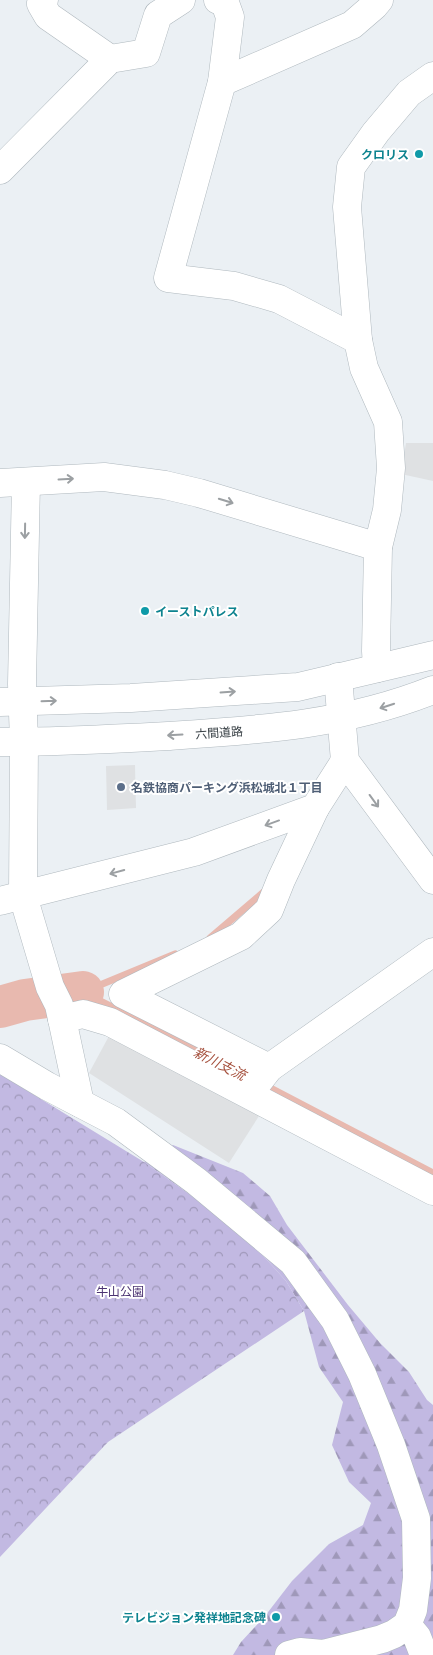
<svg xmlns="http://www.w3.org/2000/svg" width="433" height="1655" font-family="Barlow,'Noto Sans JP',sans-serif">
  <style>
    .forest { fill: url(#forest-firs) }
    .park { fill: url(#park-crowns) }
    .parking { fill: #dfe1e3 }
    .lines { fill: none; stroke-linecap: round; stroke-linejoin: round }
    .stream { stroke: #e8b9af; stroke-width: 7 }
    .river { stroke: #e8b9af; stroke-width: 42 }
    .minor-casing { stroke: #afb8be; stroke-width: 29 }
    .tertiary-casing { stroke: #afb8be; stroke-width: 29 }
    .minor { stroke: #fff; stroke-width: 28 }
    .tertiary { stroke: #fff; stroke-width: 28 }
    .oneway { stroke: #9ca0a3 }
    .culture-dot { fill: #0f9aa8; stroke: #fff; stroke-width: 2 }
    .service-dot { fill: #5c6f8a; stroke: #fff; stroke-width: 2 }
    .labels { text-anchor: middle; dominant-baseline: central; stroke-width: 4; stroke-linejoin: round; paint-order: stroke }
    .culture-label { font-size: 12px; font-weight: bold; fill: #0d838f; stroke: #fff; text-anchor: end }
    .street-label { font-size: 12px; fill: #3a4247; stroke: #fff }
    .service-label { font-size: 12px; font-weight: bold; fill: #4e5e75; stroke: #fff; text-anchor: start }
    .park-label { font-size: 12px; fill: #4b3372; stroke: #fff }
    .water-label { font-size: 14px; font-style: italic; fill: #a6523f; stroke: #fff }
  </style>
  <defs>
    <pattern id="forest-firs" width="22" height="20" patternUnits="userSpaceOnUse" patternTransform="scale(1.25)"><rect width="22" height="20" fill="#c2b9e2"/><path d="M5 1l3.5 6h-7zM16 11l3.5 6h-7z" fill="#9f98b9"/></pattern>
    <pattern id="park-crowns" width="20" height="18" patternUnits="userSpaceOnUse" patternTransform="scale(1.25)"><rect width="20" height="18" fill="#c2b9e2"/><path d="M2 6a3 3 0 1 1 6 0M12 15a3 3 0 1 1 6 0" fill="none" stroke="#9f98b9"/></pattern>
  </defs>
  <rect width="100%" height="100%" fill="#ebf0f4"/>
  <path class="forest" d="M173 1145 243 1173 270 1196 287 1225 348 1305 380 1343 409 1372 427 1400 433 1405V1642L423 1655H233L241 1642 265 1616 292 1581 329 1544 363 1525 371 1503 349 1482 332 1445 343 1402 319 1367 304 1311 286 1281 240 1230 144 1162Z"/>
  <path class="park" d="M0 1074 144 1162 240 1230 286 1281 304 1311 108 1442 0 1557Z"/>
  <g class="parking">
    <path d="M406 443H433V481L401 474Z"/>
    <path d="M135 765 136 808 107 810 106 766Z"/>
    <path d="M109 1036 259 1116 229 1163 89 1073Z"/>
  </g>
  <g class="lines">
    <g class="stream">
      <path d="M210 938 266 890"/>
      <path d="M83 992 253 1079"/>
      <path d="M83 992 175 954"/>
      <path d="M263 1084 433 1173"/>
    </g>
    <path class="river" d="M0 1007 25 1000 83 992"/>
    <g class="minor-casing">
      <g id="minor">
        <path d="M44 0 41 4 48 16 110 59"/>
        <path d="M218 0 225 3 230 17 222 82 168 278 234 286 279 299 358 340"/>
        <path d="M222 82 352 25 374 6 379 0"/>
        <path d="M0 170 110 59 146 53 158 15 181 0"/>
        <path d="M26 482 22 684 24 742 23 896 50 987 59 1005 80 1103"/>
        <path d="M0 483 104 477 165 485 199 493 378 547"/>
        <path d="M377 668 376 651 378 547 387 510 391 468 388 422 364 368 358 340 347 207 351 167 376 132 409 93 433 76"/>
        <path d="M338 677 345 761 433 880"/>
        <path d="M0 901 194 852 315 808 345 761"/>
        <path d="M62 1019 83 1014 110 1022 433 1191"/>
        <path d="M269 1068 123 994 241 936 269 910 281 880 315 808"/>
        <path d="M258 1082 269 1068 433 952"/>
      </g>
    </g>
    <g class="tertiary-casing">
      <g id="tertiary">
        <path d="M0 702 131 698 298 687 433 655"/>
        <path d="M0 742C56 742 112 739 168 736 261 730 345 725 433 690"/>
        <path d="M0 1058 47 1086 116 1122 196 1181 293 1262 335 1320 362 1374 391 1445 416 1519 417 1578 413 1610 407 1625 394 1634 382 1639 323 1654 300 1652 289 1655"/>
        <path d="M407 1625 417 1637 424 1655"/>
      </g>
    </g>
    <use href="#minor" class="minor"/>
    <use href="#tertiary" class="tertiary"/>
  </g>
  <defs><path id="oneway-shaft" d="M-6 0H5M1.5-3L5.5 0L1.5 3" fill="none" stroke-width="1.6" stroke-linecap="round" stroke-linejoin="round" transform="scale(1.25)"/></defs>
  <g class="oneway">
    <use href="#oneway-shaft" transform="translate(66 479) rotate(-3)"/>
    <use href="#oneway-shaft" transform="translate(226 501) rotate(17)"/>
    <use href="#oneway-shaft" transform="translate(25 531) rotate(91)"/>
    <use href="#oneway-shaft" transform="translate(228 692) rotate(-4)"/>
    <use href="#oneway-shaft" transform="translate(49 701) rotate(-2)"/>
    <use href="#oneway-shaft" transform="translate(387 706) rotate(162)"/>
    <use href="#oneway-shaft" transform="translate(175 735) rotate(177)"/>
    <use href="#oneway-shaft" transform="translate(374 801) rotate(54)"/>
    <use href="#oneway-shaft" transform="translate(272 823) rotate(160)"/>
    <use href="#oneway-shaft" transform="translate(117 872) rotate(165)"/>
  </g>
  <g class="culture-dot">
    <circle cx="419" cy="154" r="5"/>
    <circle cx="145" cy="611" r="5"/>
    <circle cx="276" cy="1617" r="5"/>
  </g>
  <circle class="service-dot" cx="121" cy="787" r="5"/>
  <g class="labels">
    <g class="culture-label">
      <text x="409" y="154">クロリス</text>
      <text x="155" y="611" text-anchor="start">イーストパレス</text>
      <text x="266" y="1617">テレビジョン発祥地記念碑</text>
    </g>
    <g class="street-label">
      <text transform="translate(219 732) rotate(-4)">六間道路</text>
    </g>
    <g class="service-label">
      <text x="131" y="787">名鉄協商パーキング浜松城北１丁目</text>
    </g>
    <g class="park-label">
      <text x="120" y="1291">牛山公園</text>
    </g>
    <g class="water-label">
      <text transform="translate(220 1063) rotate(27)">新川支流</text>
    </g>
  </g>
</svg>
